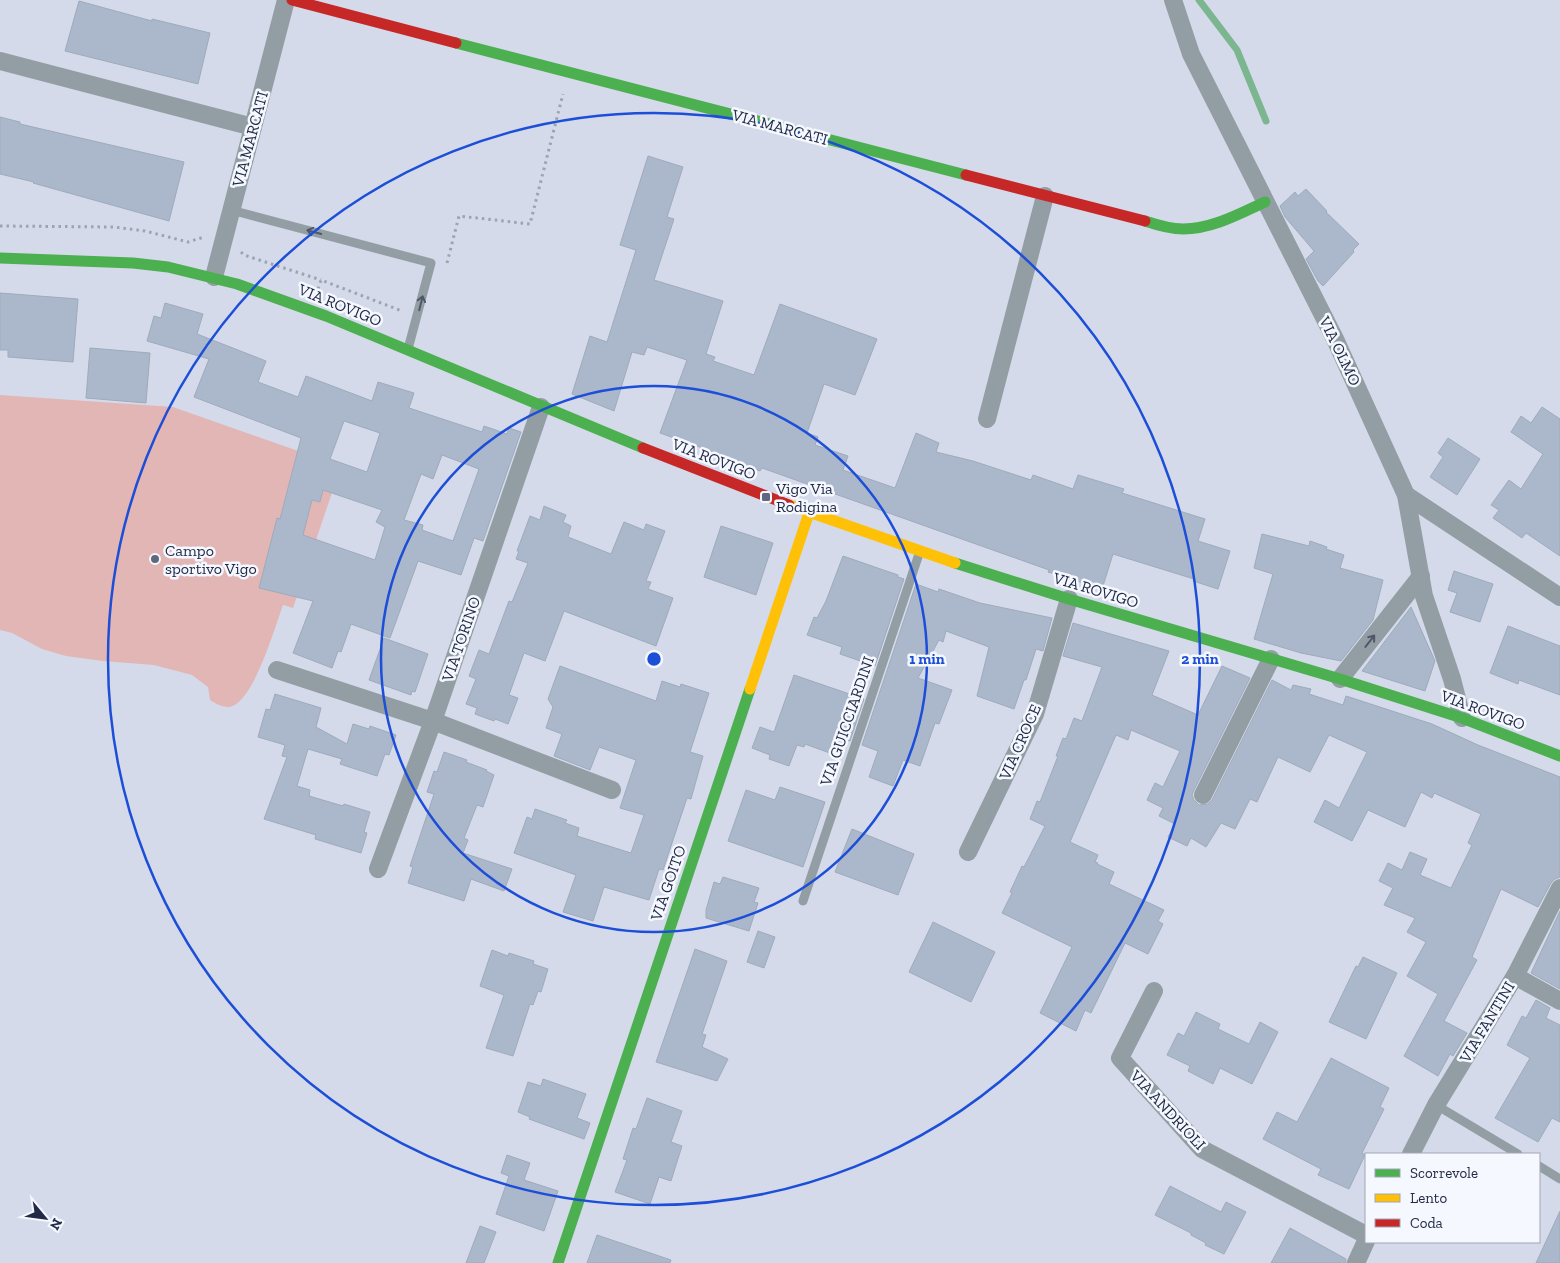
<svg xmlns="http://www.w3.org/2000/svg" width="1560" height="1263" font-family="'Zilla Slab',serif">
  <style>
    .green { fill: #e1b6b5 }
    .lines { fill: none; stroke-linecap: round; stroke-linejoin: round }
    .stream { stroke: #7cb690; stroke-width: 7 }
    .building { fill: #abb8cb; stroke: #9dabbc; fill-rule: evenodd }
    .path { stroke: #9ca4ae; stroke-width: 3; stroke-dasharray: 2.5 4; stroke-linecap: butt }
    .lane { stroke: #939ea4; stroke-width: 9 }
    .street { stroke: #939ea4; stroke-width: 18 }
    .fast { stroke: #4caf50; stroke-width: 11 }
    .slow { stroke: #ffc107; stroke-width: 11 }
    .jam { stroke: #c62828; stroke-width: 11 }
    .oneway { stroke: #4f586b }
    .ring { fill: none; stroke: #1d4ed8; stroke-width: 2.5 }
    .poi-dot { fill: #60687f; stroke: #f5f8ff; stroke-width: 2 }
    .labels { text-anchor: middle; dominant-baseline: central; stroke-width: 5; stroke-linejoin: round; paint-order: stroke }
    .street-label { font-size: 16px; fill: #222a45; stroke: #f5f8ff }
    .poi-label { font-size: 16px; fill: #222a45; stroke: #f5f8ff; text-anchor: start }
    .centre { fill: #1d4ed8; stroke: #f5f8ff; stroke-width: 2.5 }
    .ring-label { font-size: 15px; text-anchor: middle; font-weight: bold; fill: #1d4ed8; stroke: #f5f8ff; stroke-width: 5; stroke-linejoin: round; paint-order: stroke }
  </style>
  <rect width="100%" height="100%" fill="#d4daea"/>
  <path class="green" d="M0 395 173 407 341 466 293 608 283 605C275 626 253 706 228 707 221 707 215 703 210 700L208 687 192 675 154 665 103 661 66 656 42 649 12 633 0 630Z"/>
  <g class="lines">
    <path class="stream" d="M1199 0 1237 50 1266 121"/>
  </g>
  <g class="building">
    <path d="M79 1 152 21V19L210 33 198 84 65 51Z"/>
    <path d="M0 117 20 122V124L184 162 169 221 33 183 34 182 0 174Z"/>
    <path d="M648 156 683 167 667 217 674 219 654 280 723 301 706 354 715 357 713 361 754 375 780 304 877 339 855 395 824 384 807 433 818 437 815 445 848 456 843 470 895 488 916 433 939 443 936 452 973 461 1031 480 1033 475 1073 489 1078 475 1124 489 1122 493 1205 519 1198 541 1230 551 1218 589 1193 581 1194 579 1113 554 1102 589 1048 572 1049 570 762 468 760 471 710 453 711 451 660 433 687 360 647 347 644 355 632 352 614 411 572 394 590 336 607 342 636 250 620 245Z"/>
    <path d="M1306 189 1327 211 1326 212 1359 244 1353 250 1354 252 1323 286 1318 281 1306 259 1314 251 1285 217 1280 206 1295 192 1298 196Z"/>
    <path d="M0 293 78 299 73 362 8 357V350H0Z"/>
    <path d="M165 303 203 314 197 334 266 361 258 382 298 397 306 376 372 401 378 382 414 393 409 408 482 432 484 426 507 434 509 428 521 432 483 541 474 538 461 575 418 561 390 638 351 624 341 652 338 651 332 668 293 653 313 601 259 588 277 518 280 519 301 438 194 397 209 359 147 341 154 316 161 318ZM344 421 380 433 367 472 330 459ZM442 455 479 469 453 541 422 530 423 525 404 520 421 474 433 479ZM323 490 382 510 376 522 385 527 375 560 303 535 312 500 320 502Z"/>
    <path d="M90 348 150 353 146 403 86 398Z"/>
    <path d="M1542 407 1560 419V556L1526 533 1522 538 1493 518 1499 510 1491 505 1509 480 1521 489 1543 454 1511 432 1521 416 1531 423Z"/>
    <path d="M1448 438 1480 459 1457 495 1430 477 1443 457 1438 453Z"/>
    <path d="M544 506 566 515 563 522 571 526 568 537 611 554 624 522 644 530 646 524 665 531 646 581 651 582 648 589 673 598 656 646 564 611 545 661 524 653 509 695 518 698 508 724 495 719 494 721 475 714 477 708 466 704 476 679 469 676 479 650 489 654 509 601 512 602 528 563 516 559 519 551H517L530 516 540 520Z"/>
    <path d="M721 526 773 543 756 595 704 577Z"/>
    <path d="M1262 534 1309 546 1310 541 1327 547 1326 549 1344 555 1340 568 1383 580 1373 620 1341 661 1301 653 1254 639 1273 574 1254 568Z"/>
    <path d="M843 556 898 575V577L904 579 875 666 840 654 842 647 807 635 814 617 817 618 826 601Z"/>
    <path d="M1454 571 1493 584 1480 622 1450 612 1457 593 1448 590Z"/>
    <path d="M916 584 938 592 939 589 980 603 1052 618 1043 651 1036 649 1026 680H1024L1014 709 977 696 989 647 946 631 943 642 939 640 918 678 952 690 939 724 935 723 920 766 903 760 893 786 869 777 878 751 862 745Z"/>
    <path d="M1411 607 1435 661 1425 691 1362 671Z"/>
    <path d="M1073 623 1169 651 1152 695 1198 715 1222 666 1250 678 1194 790 1192 795 1194 800 1199 805 1208 804 1212 800 1272 680 1291 690 1293 685 1311 689 1309 694 1343 705 1346 696 1432 724 1478 745 1560 777V877L1555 879 1551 883 1538 907 1501 889 1472 957 1477 960 1444 1021 1467 1033 1453 1056 1450 1054 1438 1076 1404 1056 1438 994 1407 976 1426 942 1407 932 1415 918 1384 905 1393 888 1379 881 1388 863 1402 870 1410 852 1427 859 1420 875 1451 888 1472 845 1468 843 1481 814 1434 793 1432 798 1421 792 1405 827 1368 810 1352 841 1314 822 1325 800 1339 808 1367 752 1329 735 1310 772 1278 757 1257 802 1250 799 1235 829 1221 823 1206 847 1191 838 1187 846 1168 837 1175 824 1159 816 1163 808 1147 800 1155 783 1163 787 1180 751 1131 730 1128 740 1116 735 1070 842 1098 855 1095 862 1098 863 1097 864 1114 872 1109 884 1164 910 1158 921 1163 924 1148 954 1125 943 1091 1013 1085 1010 1076 1031 1040 1013 1072 947 1002 913 1012 893 1010 892 1022 866 1024 867 1045 826 1030 819 1037 801 1040 802 1058 756H1056L1063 738 1066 739 1074 718 1082 721 1102 667 1063 656Z"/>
    <path d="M1508 626 1560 646V695L1519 680 1518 684 1490 673Z"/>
    <path d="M384 638 428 654 415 692 412 691 411 695 369 680Z"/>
    <path d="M560 666 656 701 662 681 680 687 681 684 709 693 690 752 703 756 691 799 687 798 663 870 659 869 649 900 604 887 593 921 563 912 576 875 514 853 527 817 532 819 535 809 567 820 565 823 579 828 577 836 631 853 644 815 620 808 636 760 599 747 590 770 554 756 562 734 546 728 553 707 548 699Z"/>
    <path d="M794 675 864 699 850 741 844 739 838 756 805 744 804 747 797 745 789 766 769 759 770 755 752 748 760 727 774 732Z"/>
    <path d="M275 694 321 708 316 727 347 744 353 724 369 729 370 726 396 735 389 755 385 754 377 776 340 764 342 759 308 749 297 786 310 790 309 796 343 806 344 804 370 812 364 832 367 833 361 853 315 839 316 835 264 819 287 757 282 756 285 745 258 737 266 709 270 710Z"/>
    <path d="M444 752 467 760 466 762 487 770 486 771 494 775 483 807 477 805 464 838 468 840 463 853 512 869 504 891 471 879 464 901 408 883 413 867 410 866 434 794 427 792 434 771 437 772Z"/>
    <path d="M780 787 825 802 803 867 728 841 746 790 775 800Z"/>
    <path d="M852 829 914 854 898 895 835 872Z"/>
    <path d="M723 877 759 888 754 902 758 903 749 931 706 918V910L714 882 720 884Z"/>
    <path d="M1560 911V989L1531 973Z"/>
    <path d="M933 922 995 952 971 1002 909 972Z"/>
    <path d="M758 931 775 937 764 968 747 962Z"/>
    <path d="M695 949 727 961 702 1034 706 1035 702 1047 728 1059 717 1081 656 1062Z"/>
    <path d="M492 950 508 956 509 953 534 961 533 964 548 969 541 992 538 991 533 1005 530 1004 513 1056 486 1048 504 995 480 986Z"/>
    <path d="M1363 957 1397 973 1366 1039 1329 1022 1356 966 1358 967Z"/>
    <path d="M1536 1000 1550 1008 1546 1018 1560 1025V1122L1552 1118 1538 1142 1495 1118 1530 1058 1507 1045 1522 1016 1526 1018Z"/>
    <path d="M1196 1012 1220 1024 1218 1029 1249 1044 1260 1022 1278 1032 1252 1084 1220 1068 1213 1084 1188 1071 1190 1066 1167 1055 1178 1033 1184 1036Z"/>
    <path d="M1331 1058 1389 1088 1380 1107 1384 1109 1362 1153 1365 1155 1349 1189 1318 1175 1321 1169 1263 1139 1277 1112 1297 1122Z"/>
    <path d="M543 1079 586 1094 577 1118 590 1123 584 1139 529 1119 530 1117 518 1112 528 1082 541 1086Z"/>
    <path d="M647 1098 682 1111 671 1142 682 1146 671 1181 659 1177 650 1204 615 1192 627 1160 623 1159 633 1128 636 1129Z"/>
    <path d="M507 1155 530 1163 524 1180 558 1191 544 1231 496 1214 509 1176 501 1173Z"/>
    <path d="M1170 1186 1221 1212 1226 1202 1246 1212 1224 1254 1205 1245 1206 1243 1191 1235V1233L1155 1215Z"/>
    <path d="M1560 1211V1263H1536Z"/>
    <path d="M480 1226 496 1232 484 1263H466Z"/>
    <path d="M1290 1228 1346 1259V1263H1271Z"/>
    <path d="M597 1235 671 1260 670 1263H587Z"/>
  </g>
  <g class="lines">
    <g class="path">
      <path d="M0 226 114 227 145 231 188 242 204 237"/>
      <path d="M241 252 244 255 321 280"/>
      <path d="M447 263 459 216 530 224 563 94"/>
      <path d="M318 289 321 280 402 311"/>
    </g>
    <g class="lane">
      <path d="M231 210 431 263 408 349"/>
      <path d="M803 901 919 554"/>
      <path d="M1436 1105 1518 1154"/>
      <path d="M1539 1166 1560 1179"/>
    </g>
    <g class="street">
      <path d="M1173 0 1191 54 1335 339 1406 495 1424 596 1452 679 1462 718"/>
      <path d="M0 61 253 127"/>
      <path d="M214 277 286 0"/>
      <path d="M987 419 1045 196"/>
      <path d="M1406 495 1560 597"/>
      <path d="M277 670 433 721 612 790"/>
      <path d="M1340 679 1421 576"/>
      <path d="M1203 795 1271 659"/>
      <path d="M968 852 1035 714 1069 599"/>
      <path d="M378 869 433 721 541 407"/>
      <path d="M1515 976 1560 1001"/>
      <path d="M1154 991 1120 1058 1202 1149 1366 1235"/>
      <path d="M1411 1154 1436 1105 1515 976 1560 888"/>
      <path d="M1356 1263 1366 1241"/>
    </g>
    <g class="fast">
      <path d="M456 43 966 175"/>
      <path d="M1145 221C1157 225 1170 229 1183 229 1212 229 1239 214 1265 202"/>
      <path d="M0 258 133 263 168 267 237 284 326 316 643 448"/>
      <path d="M955 563 1069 599 1340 679 1462 718 1560 756"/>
      <path d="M558 1263 750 689"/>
    </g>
    <g class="slow">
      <path d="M789 505 955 563"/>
      <path d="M750 689 809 513"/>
    </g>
    <g class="jam">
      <path d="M292 0 456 43"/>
      <path d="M966 175 1145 221"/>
      <path d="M643 448 789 505"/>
    </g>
  </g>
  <defs><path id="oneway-shaft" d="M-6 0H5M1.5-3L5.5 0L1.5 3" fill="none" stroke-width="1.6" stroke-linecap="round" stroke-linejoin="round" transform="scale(1.25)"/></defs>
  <g class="oneway">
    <use href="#oneway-shaft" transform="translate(314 232) rotate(-165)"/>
    <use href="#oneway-shaft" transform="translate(421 303) rotate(-76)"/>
    <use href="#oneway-shaft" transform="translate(1370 641) rotate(-52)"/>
  </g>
  <g class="ring">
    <circle cx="654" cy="659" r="273"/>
    <circle cx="654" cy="659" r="546"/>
  </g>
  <g class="poi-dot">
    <rect x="761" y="492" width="10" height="10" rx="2.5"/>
    <circle cx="155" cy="559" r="5"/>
  </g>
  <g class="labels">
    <g class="street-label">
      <text transform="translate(780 127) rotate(15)">VIA MARCATI</text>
      <text transform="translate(250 139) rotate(-75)">VIA MARCATI</text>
      <text transform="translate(340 305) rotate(22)">VIA ROVIGO</text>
      <text transform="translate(1340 351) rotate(64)">VIA OLMO</text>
      <text transform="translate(714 459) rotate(21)">VIA ROVIGO</text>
      <text transform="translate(1096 590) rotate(17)">VIA ROVIGO</text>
      <text transform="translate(461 639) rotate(-71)">VIA TORINO</text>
      <text transform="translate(1483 710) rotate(20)">VIA ROVIGO</text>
      <text transform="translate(847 721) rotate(-71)">VIA GUICCIARDINI</text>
      <text transform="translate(1020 742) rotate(-66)">VIA CROCE</text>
      <text transform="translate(668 883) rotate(-71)">VIA GOITO</text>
      <text transform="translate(1487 1022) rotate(-59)">VIA FANTINI</text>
      <text transform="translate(1168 1110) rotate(47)">VIA ANDRIOLI</text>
    </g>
    <g class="poi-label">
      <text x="776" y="488">Vigo Via<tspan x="776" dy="18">Rodigina</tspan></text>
      <text x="165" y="550">Campo<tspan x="165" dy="18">sportivo Vigo</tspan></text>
    </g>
  </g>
  <circle cx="654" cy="659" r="8" class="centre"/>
  <g class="ring-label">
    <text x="927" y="664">1 min</text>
    <text x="1200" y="664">2 min</text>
  </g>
  <rect x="1365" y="1153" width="175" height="90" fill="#f5f8ff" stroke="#a1a6b5"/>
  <rect x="1375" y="1169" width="25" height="8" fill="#4caf50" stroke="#a1a6b5"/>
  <text x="1410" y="1178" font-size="15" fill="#222a45">Scorrevole</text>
  <rect x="1375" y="1194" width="25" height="8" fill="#ffc107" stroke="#a1a6b5"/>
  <text x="1410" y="1203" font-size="15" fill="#222a45">Lento</text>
  <rect x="1375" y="1219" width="25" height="8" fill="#c62828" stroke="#a1a6b5"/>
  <text x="1410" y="1228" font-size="15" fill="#222a45">Coda</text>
  <g transform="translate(45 1218) rotate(119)" stroke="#f5f8ff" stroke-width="4" paint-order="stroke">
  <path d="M0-4L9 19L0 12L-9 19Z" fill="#222a45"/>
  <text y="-8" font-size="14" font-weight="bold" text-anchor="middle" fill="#222a45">N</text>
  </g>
</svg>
